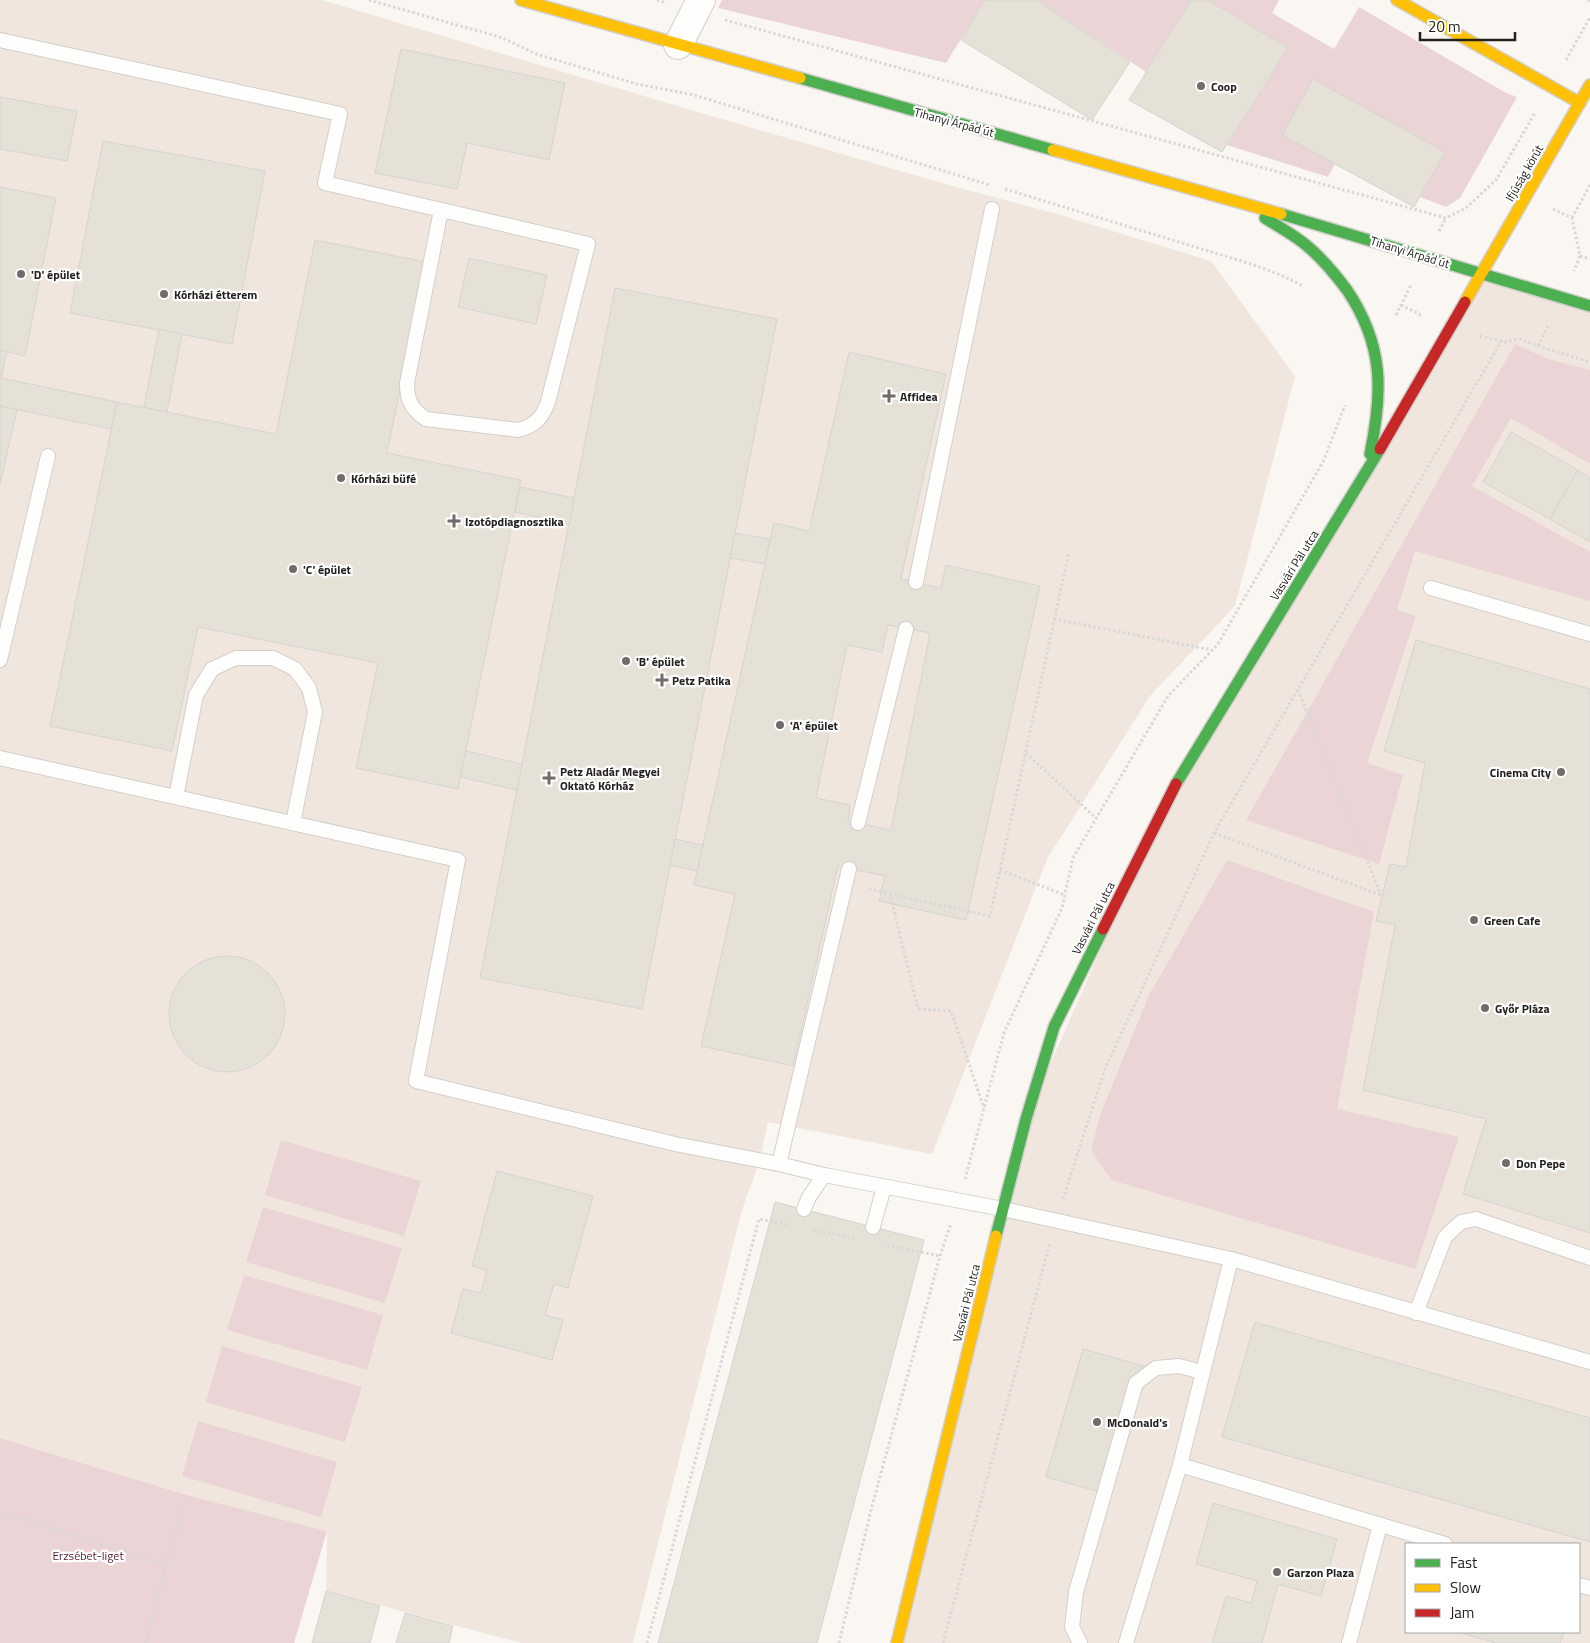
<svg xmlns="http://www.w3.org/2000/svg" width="1590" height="1643" font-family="'Titillium Web',sans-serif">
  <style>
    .built { fill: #f0e6de; fill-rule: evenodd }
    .green { fill: #ead4d6 }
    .building { fill: #e6e1d7; stroke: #d6d4d1; fill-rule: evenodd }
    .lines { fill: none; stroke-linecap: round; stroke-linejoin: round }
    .lane-casing { stroke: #d2cfcc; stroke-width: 16 }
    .street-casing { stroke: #d2cfcc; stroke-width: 30 }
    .fast-casing { stroke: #d2cfcc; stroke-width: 14 }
    .slow-casing { stroke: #d2cfcc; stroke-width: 14 }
    .jam-casing { stroke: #d2cfcc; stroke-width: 14 }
    .path { stroke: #dad8d7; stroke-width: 3; stroke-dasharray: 2.5 2.5; stroke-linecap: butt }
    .lane { stroke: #fefefd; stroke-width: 14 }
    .street { stroke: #fefefd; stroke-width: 28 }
    .fast { stroke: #4caf50; stroke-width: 11 }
    .slow { stroke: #ffc107; stroke-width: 11 }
    .jam { stroke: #c62828; stroke-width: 11 }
    .poi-dot { fill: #6f6c69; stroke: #fff; stroke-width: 2 }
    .labels { text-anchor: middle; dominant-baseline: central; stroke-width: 4.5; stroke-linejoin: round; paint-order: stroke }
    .poi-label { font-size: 12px; font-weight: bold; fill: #24211f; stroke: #fff; text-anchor: start }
    .street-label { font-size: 12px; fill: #24211f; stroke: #fff }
    .park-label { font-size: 12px; fill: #571d2d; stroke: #fff }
  </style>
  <rect width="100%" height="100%" fill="#faf6f2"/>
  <g class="built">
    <path d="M0 0H322L701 113 956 187 1057 214 1211 261 1295 376 1235 606 1150 696 1047 859 932 1154 768 1122 760 1160 741 1213 633 1643H521L326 1591 327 1531 187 1495 0 1438Z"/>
    <path d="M1481 273 1590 306V1643H897L1026 1119 1161 813ZM1406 1544H1579V1632H1406Z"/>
  </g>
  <g class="green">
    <path d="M722 0H985L946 63 718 8Z"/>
    <path d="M1037 0H1191L1146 72Z"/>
    <path d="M1208 0H1279L1272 13 1334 49 1359 7 1506 93 1517 97 1460 198 1446 207 1420 197 1445 152 1335 164 1328 177 1227 145 1288 48Z"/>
    <path d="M1515 344 1548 359 1590 370V464L1511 418 1472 486 1590 552V601L1415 551 1397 610 1416 616 1367 763 1403 775 1379 864 1246 820Z"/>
    <path d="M1227 860 1374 912 1337 1109 1459 1137 1415 1269 1111 1180 1091 1150 1101 1113 1149 995Z"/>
    <path d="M281 1140 421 1181 404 1236 265 1195Z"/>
    <path d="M263 1207 402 1248 385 1303 246 1262Z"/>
    <path d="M244 1275 383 1315 367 1370 227 1330Z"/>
    <path d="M222 1346 362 1387 345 1442 206 1402Z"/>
    <path d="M198 1421 337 1462 321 1517 182 1476Z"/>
    <path d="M0 1438 187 1495 327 1531 294 1643H0Z"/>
  </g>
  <g class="building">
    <path d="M985 0H1037L1130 62 1092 120 961 40Z"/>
    <path d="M1191 0H1208L1288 48 1222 152 1129 100Z"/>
    <path d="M401 49 565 83 549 160 467 143 457 189 375 173Z"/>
    <path d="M1313 79 1445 152 1414 207 1282 135Z"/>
    <path d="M0 97 77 111 67 161 0 149Z"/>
    <path d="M103 141 265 171 232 344 70 313Z"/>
    <path d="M0 187 56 198 25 356 0 350Z"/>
    <path d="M315 240 426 262 387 453 521 480 458 789 356 768 378 663 198 627 172 751 50 726 117 402 276 434Z"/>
    <path d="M469 258 547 275 536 324 458 307Z"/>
    <path d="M615 288 777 319 642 1009 480 978Z"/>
    <path d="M159 329 182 334 167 412 144 407Z"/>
    <path d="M0 350 7 352 1 378 117 402 111 429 0 406Z"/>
    <path d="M849 352 946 374 901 579 941 588 946 565 1040 586 966 920 879 901 885 876 838 866 793 1066 701 1046 735 894 694 885 774 523 809 531ZM888 625 930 633 891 830 848 821 850 805 816 798 847 645 882 652Z"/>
    <path d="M0 406 17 410 0 484Z"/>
    <path d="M1511 432 1578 470 1550 519 1483 482Z"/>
    <path d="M1578 470 1590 478V542L1550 519Z"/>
    <path d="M520 487 574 498 570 524 515 512Z"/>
    <path d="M735 533 770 539 765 564 730 558Z"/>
    <path d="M1416 640 1590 689V1233L1463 1194 1486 1119 1363 1090 1395 925 1376 921 1390 864 1406 867 1425 763 1384 751Z"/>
    <path d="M466 751 522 764 517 790 460 777Z"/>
    <path d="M675 839 703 845 697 871 670 865Z"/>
    <circle cx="227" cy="1014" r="58"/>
    <path d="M497 1171 593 1196 568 1288 554 1284 545 1315 563 1320 552 1360 451 1333 463 1289 481 1293 487 1270 472 1266Z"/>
    <path d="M775 1202 924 1240 817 1643H658Z"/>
    <path d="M1255 1322 1590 1418V1542L1222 1437Z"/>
    <path d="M1083 1349 1147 1367 1111 1495 1046 1477Z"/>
    <path d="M1213 1503 1337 1539 1321 1596 1278 1584 1262 1643H1212L1226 1596 1251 1603 1257 1581 1196 1564Z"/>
    <path d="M326 1591 380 1606 370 1643H312Z"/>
    <path d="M405 1613 453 1626 449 1643H396Z"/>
    <path d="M1458 1632H1564L1560 1643H1492L1493 1642Z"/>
  </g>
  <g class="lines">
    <g class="lane-casing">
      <g id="lane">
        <path d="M0 40 340 114 325 183 588 244 548 402C542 419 534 426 518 430L426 419C411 409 407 400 407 383L441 210"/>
        <path d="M916 582 992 209"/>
        <path d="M1431 588 1590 634"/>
        <path d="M0 660 48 456"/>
        <path d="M0 758 458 860 416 1081 675 1144 779 1164 824 1175 1003 1209 1231 1259 1590 1362"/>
        <path d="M176 797 196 695 212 669 236 658H273L295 669 309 688 315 712 293 823"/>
        <path d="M858 823 906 629"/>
        <path d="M779 1164 849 869"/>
        <path d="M804 1209 809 1197 824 1175"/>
        <path d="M873 1227 884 1187"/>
        <path d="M1416 1313 1445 1237 1461 1222 1476 1219 1590 1258"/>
        <path d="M1180 1465 1445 1544"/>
        <path d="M1579 1585 1590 1588"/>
        <path d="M1080 1643 1072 1627 1076 1592 1136 1383 1156 1368 1179 1366 1202 1372"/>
        <path d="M1126 1643 1180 1465 1231 1259"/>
        <path d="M1349 1643 1380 1525"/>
      </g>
    </g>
    <g class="street-casing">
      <path id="street" d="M678 45 701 0"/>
    </g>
    <g class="fast-casing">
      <g id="fast">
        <path d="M800 78 1053 150"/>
        <path d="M1281 214 1590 306"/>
        <path d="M1265 218C1279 227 1294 235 1306 245 1322 258 1335 274 1347 290 1384 345 1383 392 1370 454"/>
        <path d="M1176 784 1380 449"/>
        <path d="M996 1236 1026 1119 1054 1027 1103 929"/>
      </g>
    </g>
    <g class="slow-casing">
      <g id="slow">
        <path d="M521 0 800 78"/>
        <path d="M1397 0 1580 103"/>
        <path d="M1053 150 1281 214"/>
        <path d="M1465 302 1590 85"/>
        <path d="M897 1643 996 1236"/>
      </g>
    </g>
    <g class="jam-casing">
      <g id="jam">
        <path d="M1380 449 1465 302"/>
        <path d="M1103 929 1176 784"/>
      </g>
    </g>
    <g class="path">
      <path d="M369 0 503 38 536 54 637 84 694 95 990 185"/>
      <path d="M657 0 666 3"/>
      <path d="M1588 0 1590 1"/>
      <path d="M725 20 1446 218 1466 208 1496 180 1535 113"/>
      <path d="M1566 60 1590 17"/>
      <path d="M1005 189 1254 265 1281 275 1303 286"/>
      <path d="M1553 209 1572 218 1580 256 1574 271"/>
      <path d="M1572 218 1590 185"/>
      <path d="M1439 231 1446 218"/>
      <path d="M1580 256 1590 259"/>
      <path d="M1401 305 1423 316"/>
      <path d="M1396 315 1411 285"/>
      <path d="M1480 336 1504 342 1519 339 1538 346 1590 362"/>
      <path d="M1538 346 1549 324"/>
      <path d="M1054 619 1212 650"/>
      <path d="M1298 690 1381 895"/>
      <path d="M1026 753 1096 818"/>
      <path d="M1214 833 1381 895"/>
      <path d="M1000 870 1065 895"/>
      <path d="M869 889 890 894 918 1009 951 1011 984 1108"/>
      <path d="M890 894 990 916 1069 552"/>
      <path d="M965 1179 1004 1033 1062 908 1073 858 1168 696 1218 644 1324 460 1345 405"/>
      <path d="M1063 1199 1105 1069 1214 833 1502 340"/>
      <path d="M813 1230 854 1238"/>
      <path d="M887 1245 940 1256"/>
      <path d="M0 1512 166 1565"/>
      <path d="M146 1643 166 1565 187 1495"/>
      <path d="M647 1643 759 1219 788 1225"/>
      <path d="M839 1643 871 1510 940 1256 951 1223"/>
      <path d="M943 1643 1050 1243"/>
    </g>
    <use href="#lane" class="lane"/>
    <use href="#street" class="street"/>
    <use href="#fast" class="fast"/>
    <use href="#slow" class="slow"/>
    <use href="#jam" class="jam"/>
  </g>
  <g class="poi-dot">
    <circle cx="1201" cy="86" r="5"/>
    <circle cx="21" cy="274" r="5"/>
    <circle cx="164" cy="294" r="5"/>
    <path d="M886.5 388.5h5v5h5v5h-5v5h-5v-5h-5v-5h5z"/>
    <circle cx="341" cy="478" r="5"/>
    <path d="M451.5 513.5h5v5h5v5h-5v5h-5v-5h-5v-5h5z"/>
    <circle cx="293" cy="569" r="5"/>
    <circle cx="626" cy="661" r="5"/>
    <path d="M659.5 672.5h5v5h5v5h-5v5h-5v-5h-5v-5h5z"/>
    <circle cx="780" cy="725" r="5"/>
    <circle cx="1561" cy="772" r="5"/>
    <path d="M546.5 770.5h5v5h5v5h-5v5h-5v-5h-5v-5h5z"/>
    <circle cx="1474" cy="920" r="5"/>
    <circle cx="1485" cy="1008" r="5"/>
    <circle cx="1506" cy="1163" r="5"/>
    <circle cx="1097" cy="1422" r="5"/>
    <circle cx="1277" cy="1572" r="5"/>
  </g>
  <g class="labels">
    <g class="poi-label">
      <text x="1211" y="86">Coop</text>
      <text x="31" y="274">'D' épület</text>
      <text x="174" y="294">Kórházi étterem</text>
      <text x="900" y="396">Affidea</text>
      <text x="351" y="478">Kórházi büfé</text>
      <text x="465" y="521">Izotópdiagnosztika</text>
      <text x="303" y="569">'C' épület</text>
      <text x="636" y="661">'B' épület</text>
      <text x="672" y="680">Petz Patika</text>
      <text x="790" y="725">'A' épület</text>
      <text x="560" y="771">Petz Aladár Megyei<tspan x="560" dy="14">Oktató Kórház</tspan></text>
      <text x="1551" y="772" text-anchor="end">Cinema City</text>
      <text x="1484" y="920">Green Cafe</text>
      <text x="1495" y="1008">Győr Pláza</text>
      <text x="1516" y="1163">Don Pepe</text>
      <text x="1107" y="1422">McDonald's</text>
      <text x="1287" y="1572">Garzon Plaza</text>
    </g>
    <g class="street-label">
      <text transform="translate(954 122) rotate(15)">Tihanyi Árpád út</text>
      <text transform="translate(1524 173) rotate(-60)">Ifjúság körút</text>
      <text transform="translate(1410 252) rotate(17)">Tihanyi Árpád út</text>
      <text transform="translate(1294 565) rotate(-58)">Vasvári Pál utca</text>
      <text transform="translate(1093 918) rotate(-63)">Vasvári Pál utca</text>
      <text transform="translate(966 1303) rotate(-76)">Vasvári Pál utca</text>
    </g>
    <g class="park-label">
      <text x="88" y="1555">Erzsébet-liget</text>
    </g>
  </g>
  <rect x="1405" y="1543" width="175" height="90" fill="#ffffff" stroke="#a7a6a5"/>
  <rect x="1415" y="1559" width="25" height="8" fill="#4caf50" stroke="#a7a6a5"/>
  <text x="1450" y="1568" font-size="15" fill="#24211f">Fast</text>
  <rect x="1415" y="1584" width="25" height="8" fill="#ffc107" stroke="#a7a6a5"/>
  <text x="1450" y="1593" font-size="15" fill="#24211f">Slow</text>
  <rect x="1415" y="1609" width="25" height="8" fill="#c62828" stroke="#a7a6a5"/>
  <text x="1450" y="1618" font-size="15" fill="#24211f">Jam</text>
  <path d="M1420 32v8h95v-8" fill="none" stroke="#24211f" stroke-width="2.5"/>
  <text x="1428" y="32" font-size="15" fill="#24211f" stroke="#ffffff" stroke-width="4" paint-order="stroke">20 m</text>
</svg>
